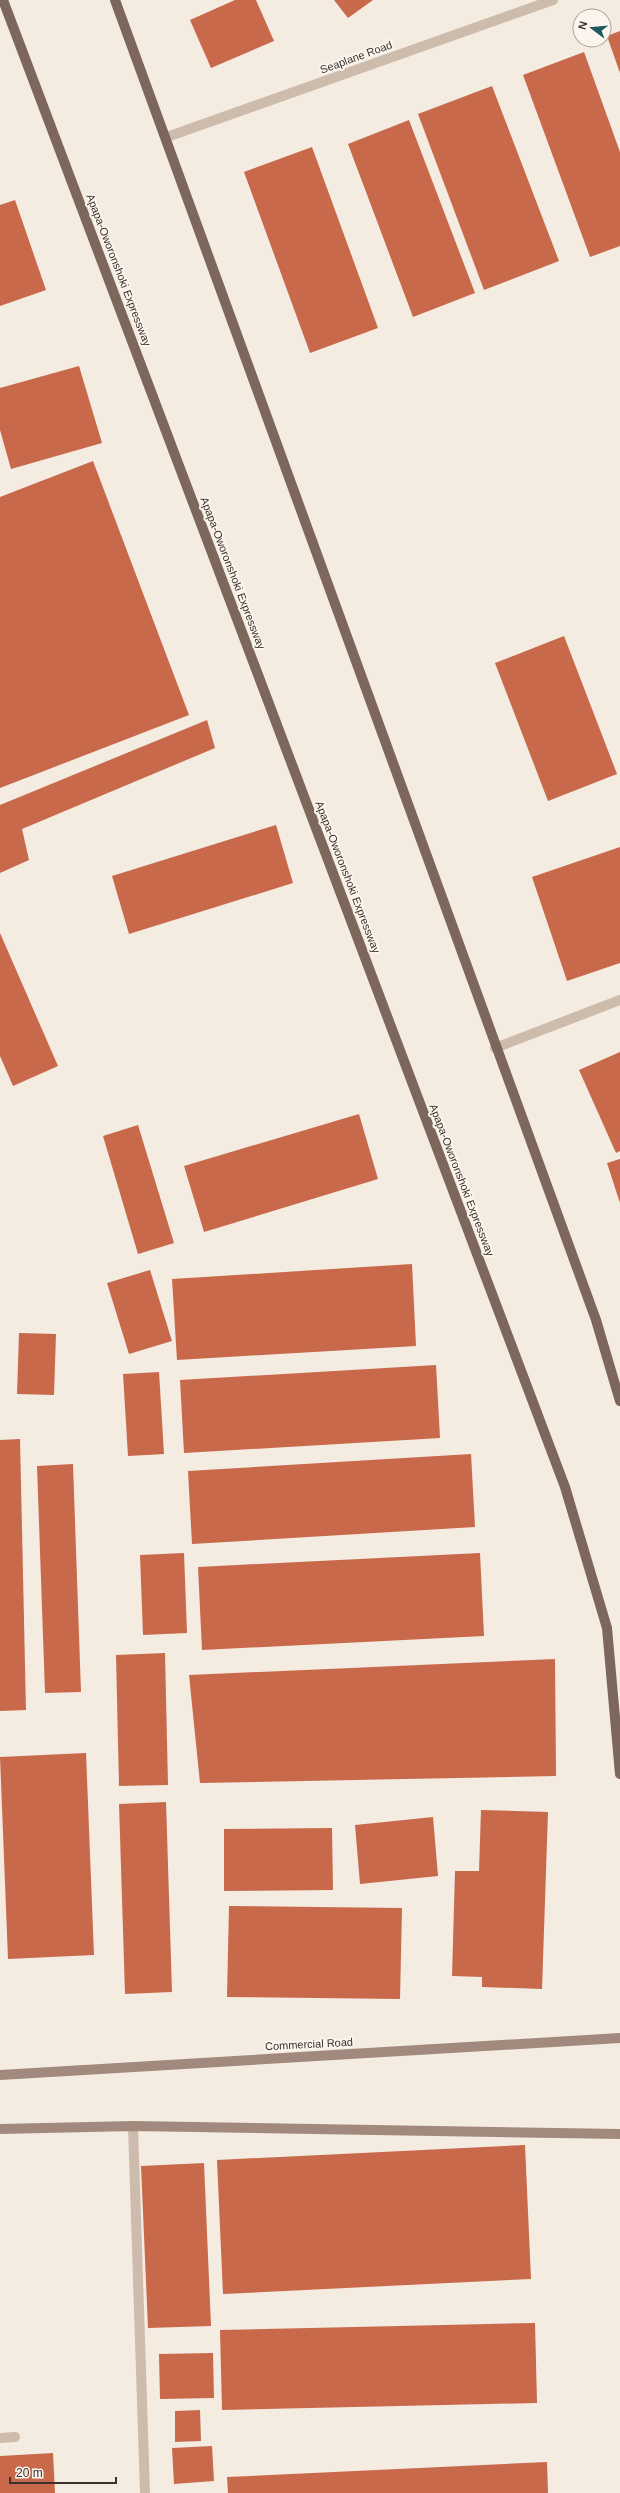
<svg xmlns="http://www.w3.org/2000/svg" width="620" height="2493" font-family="Helvetica,sans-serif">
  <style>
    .building { fill: #c8694b }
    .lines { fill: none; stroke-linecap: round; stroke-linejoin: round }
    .lane { stroke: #cdbbac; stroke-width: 10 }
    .street { stroke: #cdbbac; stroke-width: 10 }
    .secondary { stroke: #a18a7d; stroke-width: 10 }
    .primary { stroke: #7d675c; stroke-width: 10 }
    .labels { text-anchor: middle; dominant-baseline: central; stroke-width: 4; stroke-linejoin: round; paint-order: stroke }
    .street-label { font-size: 11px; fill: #3b302b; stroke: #fbf5ee }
  </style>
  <rect width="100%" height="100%" fill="#f4ebe1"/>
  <g class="building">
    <path d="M235 0H256L274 41 211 68 190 20Z"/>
    <path d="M334 0H373L348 18Z"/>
    <path d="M620 31V73L607 36Z"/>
    <path d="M584 52 620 152V246L590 257 523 75Z"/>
    <path d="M492 86 559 261 484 290 418 114Z"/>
    <path d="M409 120 475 293 413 317 348 144Z"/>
    <path d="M312 147 378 328 310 353 244 172Z"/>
    <path d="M15 200 46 290 0 306V205Z"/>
    <path d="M79 366 102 443 11 469 0 430V388Z"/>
    <path d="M93 461 189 715 0 788V497Z"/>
    <path d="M564 636 617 774 548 801 495 663Z"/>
    <path d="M207 720 215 748 22 829 29 860 0 873V805Z"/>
    <path d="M276 825 293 883 129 934 112 876Z"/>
    <path d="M620 847V963L567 981 532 877Z"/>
    <path d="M0 933 58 1066 13 1086 0 1056Z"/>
    <path d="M620 1052V1151L616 1153 579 1070Z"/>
    <path d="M359 1114 378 1179 204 1232 184 1166Z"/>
    <path d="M138 1125 174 1243 138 1254 103 1136Z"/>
    <path d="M620 1159V1203L607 1163Z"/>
    <path d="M412 1264 416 1346 177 1360 172 1279Z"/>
    <path d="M150 1270 172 1341 129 1354 107 1283Z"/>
    <path d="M19 1333 56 1334 54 1395 17 1394Z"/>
    <path d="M436 1365 440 1438 184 1453 180 1380Z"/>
    <path d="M159 1372 164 1454 128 1456 123 1374Z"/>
    <path d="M20 1439 26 1710 0 1711V1440Z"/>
    <path d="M471 1454 475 1527 192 1544 188 1471Z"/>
    <path d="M73 1464 81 1692 45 1693 37 1466Z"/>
    <path d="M184 1553 187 1633 143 1635 140 1555Z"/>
    <path d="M480 1553 484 1636 202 1650 198 1567Z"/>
    <path d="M165 1653 168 1785 119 1786 116 1655Z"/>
    <path d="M555 1659 556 1776 200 1783 189 1675Z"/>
    <path d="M86 1753 94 1955 8 1959 0 1757Z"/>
    <path d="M166 1802 172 1992 125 1994 119 1804Z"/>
    <path d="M481 1810 548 1812 542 1989 482 1987V1977L452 1976 455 1871H479Z"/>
    <path d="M433 1817 438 1876 360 1884 355 1825Z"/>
    <path d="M332 1828 333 1890 224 1891V1829Z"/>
    <path d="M229 1906 402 1908 400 1999 227 1997Z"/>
    <path d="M525 2145 531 2279 223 2294 217 2160Z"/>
    <path d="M204 2163 211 2326 148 2328 141 2166Z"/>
    <path d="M535 2323 537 2403 222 2410 220 2330Z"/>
    <path d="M213 2353 214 2398 160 2399 159 2354Z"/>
    <path d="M200 2410 201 2441 175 2442V2411Z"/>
    <path d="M212 2446 214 2481 174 2484 172 2448Z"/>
    <path d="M53 2453 55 2493H0V2456Z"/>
    <path d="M547 2462 548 2493H228L227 2477Z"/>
  </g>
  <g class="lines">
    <g class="lane">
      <path d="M495 1048 620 1000"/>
      <path d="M133 2126 145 2493"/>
      <path d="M0 2438 15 2437"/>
    </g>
    <path class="street" d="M167 137 553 0"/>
    <g class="secondary">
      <path d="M0 2075 620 2038"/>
      <path d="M0 2129 133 2126 620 2134"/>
    </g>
    <g class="primary">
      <path d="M3 0 565 1487 607 1628 620 1774"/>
      <path d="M115 0 596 1320 620 1401"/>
    </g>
  </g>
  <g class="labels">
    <g class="street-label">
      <text transform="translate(356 57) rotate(-20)">Seaplane Road</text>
      <text transform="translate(119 270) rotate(69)">Apapa-Oworonshoki Expressway</text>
      <text transform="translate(233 573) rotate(69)">Apapa-Oworonshoki Expressway</text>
      <text transform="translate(348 877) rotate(69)">Apapa-Oworonshoki Expressway</text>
      <text transform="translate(462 1180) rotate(69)">Apapa-Oworonshoki Expressway</text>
      <text transform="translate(309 2044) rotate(-3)">Commercial Road</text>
    </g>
  </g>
  <g transform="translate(592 28) rotate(286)"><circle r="19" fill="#fbf5ee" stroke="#aea6a0"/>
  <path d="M0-3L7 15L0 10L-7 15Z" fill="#1f5a5e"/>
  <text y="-6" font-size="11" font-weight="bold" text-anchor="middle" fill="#3b302b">N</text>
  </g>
  <path d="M10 2477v6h106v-6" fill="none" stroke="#3b302b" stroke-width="2"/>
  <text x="16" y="2477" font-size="12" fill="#3b302b" stroke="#fbf5ee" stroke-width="3" paint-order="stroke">20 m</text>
</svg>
